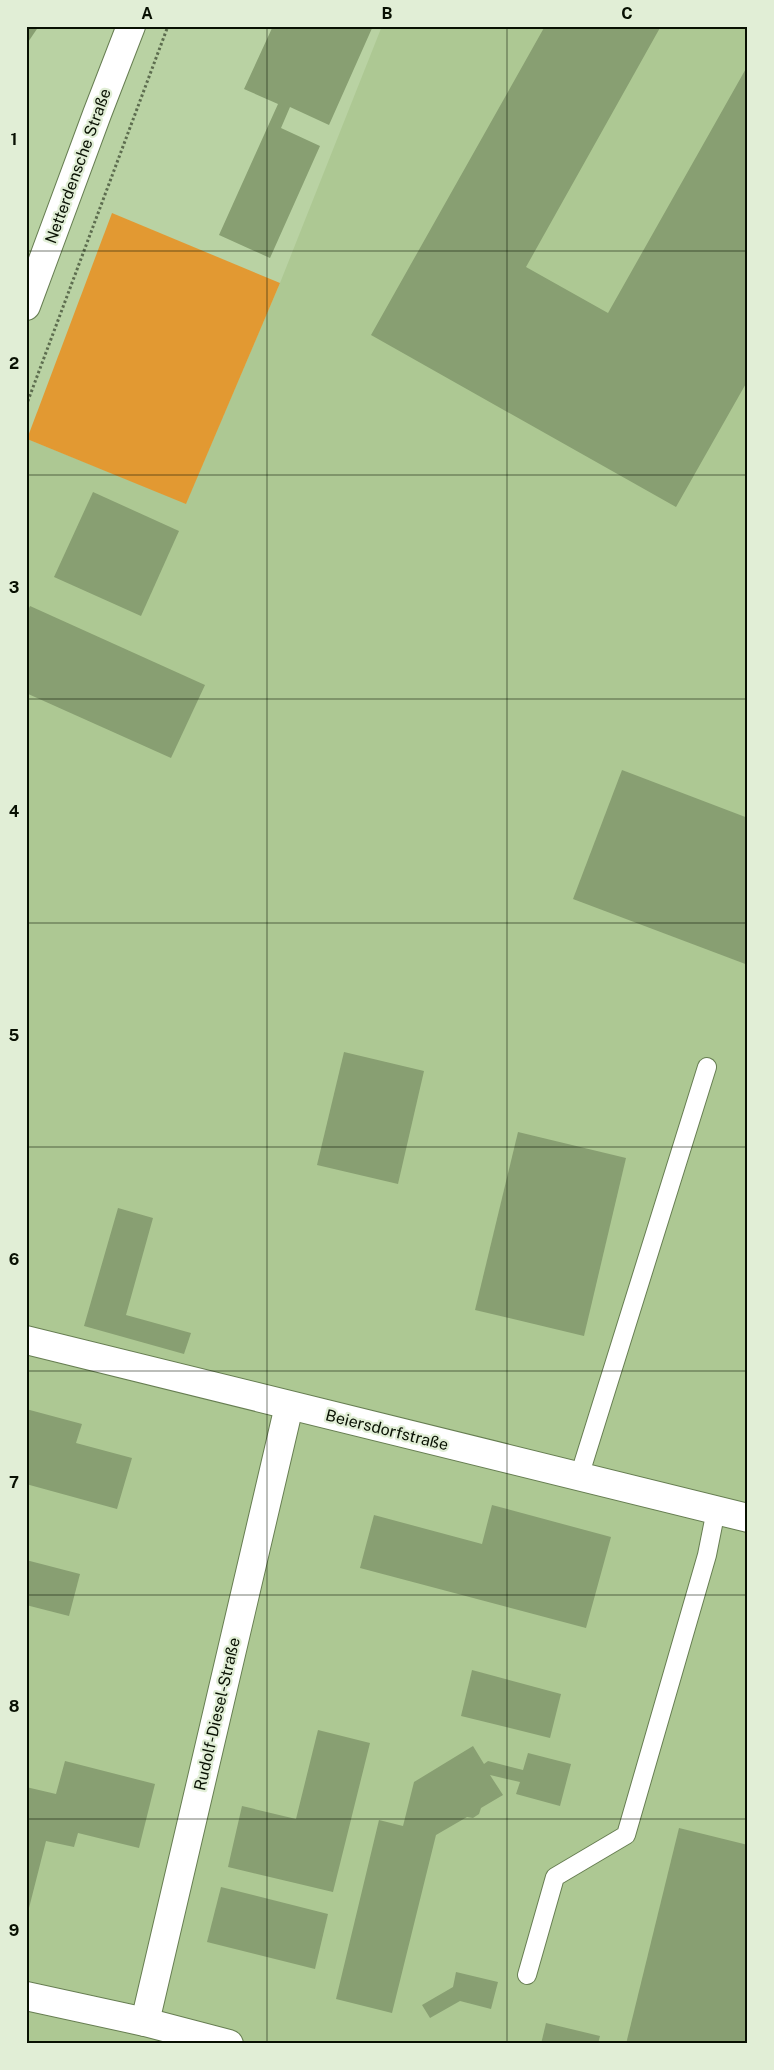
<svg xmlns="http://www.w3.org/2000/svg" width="774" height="2070" font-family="'Public Sans',sans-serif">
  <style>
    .built { fill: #adc893 }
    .green { fill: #e29932 }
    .building { fill: #889f72 }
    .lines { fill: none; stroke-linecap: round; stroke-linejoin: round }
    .service-casing { stroke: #677e52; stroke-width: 20 }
    .minor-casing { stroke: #677e52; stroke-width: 30 }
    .tertiary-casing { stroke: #677e52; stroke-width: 30 }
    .path { stroke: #5d6d4f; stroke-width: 3; stroke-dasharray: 2.5 2.5; stroke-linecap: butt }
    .service { stroke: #fff; stroke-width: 18 }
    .minor { stroke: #fff; stroke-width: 28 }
    .tertiary { stroke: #fff; stroke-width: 28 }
    .grid { fill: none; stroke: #081002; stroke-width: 1; stroke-opacity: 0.55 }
    .labels { text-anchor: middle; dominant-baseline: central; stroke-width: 4.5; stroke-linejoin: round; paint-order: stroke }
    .street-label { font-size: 16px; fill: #081002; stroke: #e1eed6 }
    .neatline { fill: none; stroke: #081002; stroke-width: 2 }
    .grid-label { font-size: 16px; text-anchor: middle; font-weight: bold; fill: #081002 }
  </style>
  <rect width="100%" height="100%" fill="#b9d2a3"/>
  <path class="built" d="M382 26H748V2044H26V441L27 439 186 503 280 283Z"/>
  <path class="green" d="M112 213 280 283 186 504 27 439Z"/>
  <g class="building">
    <path d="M26 26H39L26 45Z"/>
    <path d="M273 26H373L329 125 290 107 281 128 320 146 270 258 219 235 278 104 244 89Z"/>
    <path d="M545 26H661L526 267 608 313 748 65V380L676 507 371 335Z"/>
    <path d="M93 492 179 531 141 616 54 577Z"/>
    <path d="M30 606 205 685 171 758 26 693V614Z"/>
    <path d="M622 770 748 818V965L573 899Z"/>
    <path d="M344 1052 424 1071 398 1184 317 1165Z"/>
    <path d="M518 1132 626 1158 584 1336 475 1310Z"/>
    <path d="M118 1208 153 1218 126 1315 191 1333 184 1354 84 1326Z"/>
    <path d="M26 1409 82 1424 76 1443 132 1458 117 1509 26 1484Z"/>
    <path d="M492 1505 611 1537 586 1628 360 1568 374 1515 482 1544Z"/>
    <path d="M26 1560 80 1574 69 1616 26 1605Z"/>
    <path d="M472 1670 561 1694 550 1738 461 1716Z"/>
    <path d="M318 1730 370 1743 333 1892 228 1867 242 1806 296 1819Z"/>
    <path d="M473 1746 484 1764 488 1761 523 1770 528 1753 571 1764 560 1806 516 1794 520 1782 490 1775 503 1795 481 1808 479 1814 473 1818 467 1817 436 1835 392 2013 336 1999 379 1820 403 1826 414 1782Z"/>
    <path d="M65 1761 155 1784 139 1848 78 1833 74 1847 46 1841 29 1908 26 1907V1787L56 1794Z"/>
    <path d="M679 1828 748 1845V2044H626Z"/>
    <path d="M221 1887 328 1914 315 1969 207 1942Z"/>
    <path d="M456 1972 498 1982 491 2009 460 2001 430 2018 422 2005 453 1987Z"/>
    <path d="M546 2023 600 2036 598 2044H541Z"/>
  </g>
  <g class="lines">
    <g class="service-casing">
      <g id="service">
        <path d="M579 1477 707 1067"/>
        <path d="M527 1975 555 1877 626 1835 707 1555 716 1510"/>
      </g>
    </g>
    <g class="minor-casing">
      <g id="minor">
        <path d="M26 1340 748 1518"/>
        <path d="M26 1996 145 2022"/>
        <path d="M229 2044 145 2022 289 1406"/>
      </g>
    </g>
    <g class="tertiary-casing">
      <path id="tertiary" d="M26 306 97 114 131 26"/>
    </g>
    <path class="path" d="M26 406 168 26"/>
    <use href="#service" class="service"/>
    <use href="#minor" class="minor"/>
    <use href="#tertiary" class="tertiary"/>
  </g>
  <path class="grid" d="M267 26V2044M507 26V2044M26 251H748M26 475H748M26 699H748M26 923H748M26 1147H748M26 1371H748M26 1595H748M26 1819H748"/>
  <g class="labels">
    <g class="street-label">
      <text transform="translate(78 166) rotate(-70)">Netterdensche Straße</text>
      <text transform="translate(387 1430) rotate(14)">Beiersdorfstraße</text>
      <text transform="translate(217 1714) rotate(-77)">Rudolf-Diesel-Straße</text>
    </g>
  </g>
  <rect width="774" height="2070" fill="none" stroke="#e1eed6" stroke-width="55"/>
  <rect x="28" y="28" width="718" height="2014" class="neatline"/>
  <g class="grid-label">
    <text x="147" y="19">A</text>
    <text x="387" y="19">B</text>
    <text x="627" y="19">C</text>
    <text x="14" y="145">1</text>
    <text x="14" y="369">2</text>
    <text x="14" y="593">3</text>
    <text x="14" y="817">4</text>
    <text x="14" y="1041">5</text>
    <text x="14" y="1265">6</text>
    <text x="14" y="1488">7</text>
    <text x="14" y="1712">8</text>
    <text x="14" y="1936">9</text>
  </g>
</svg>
